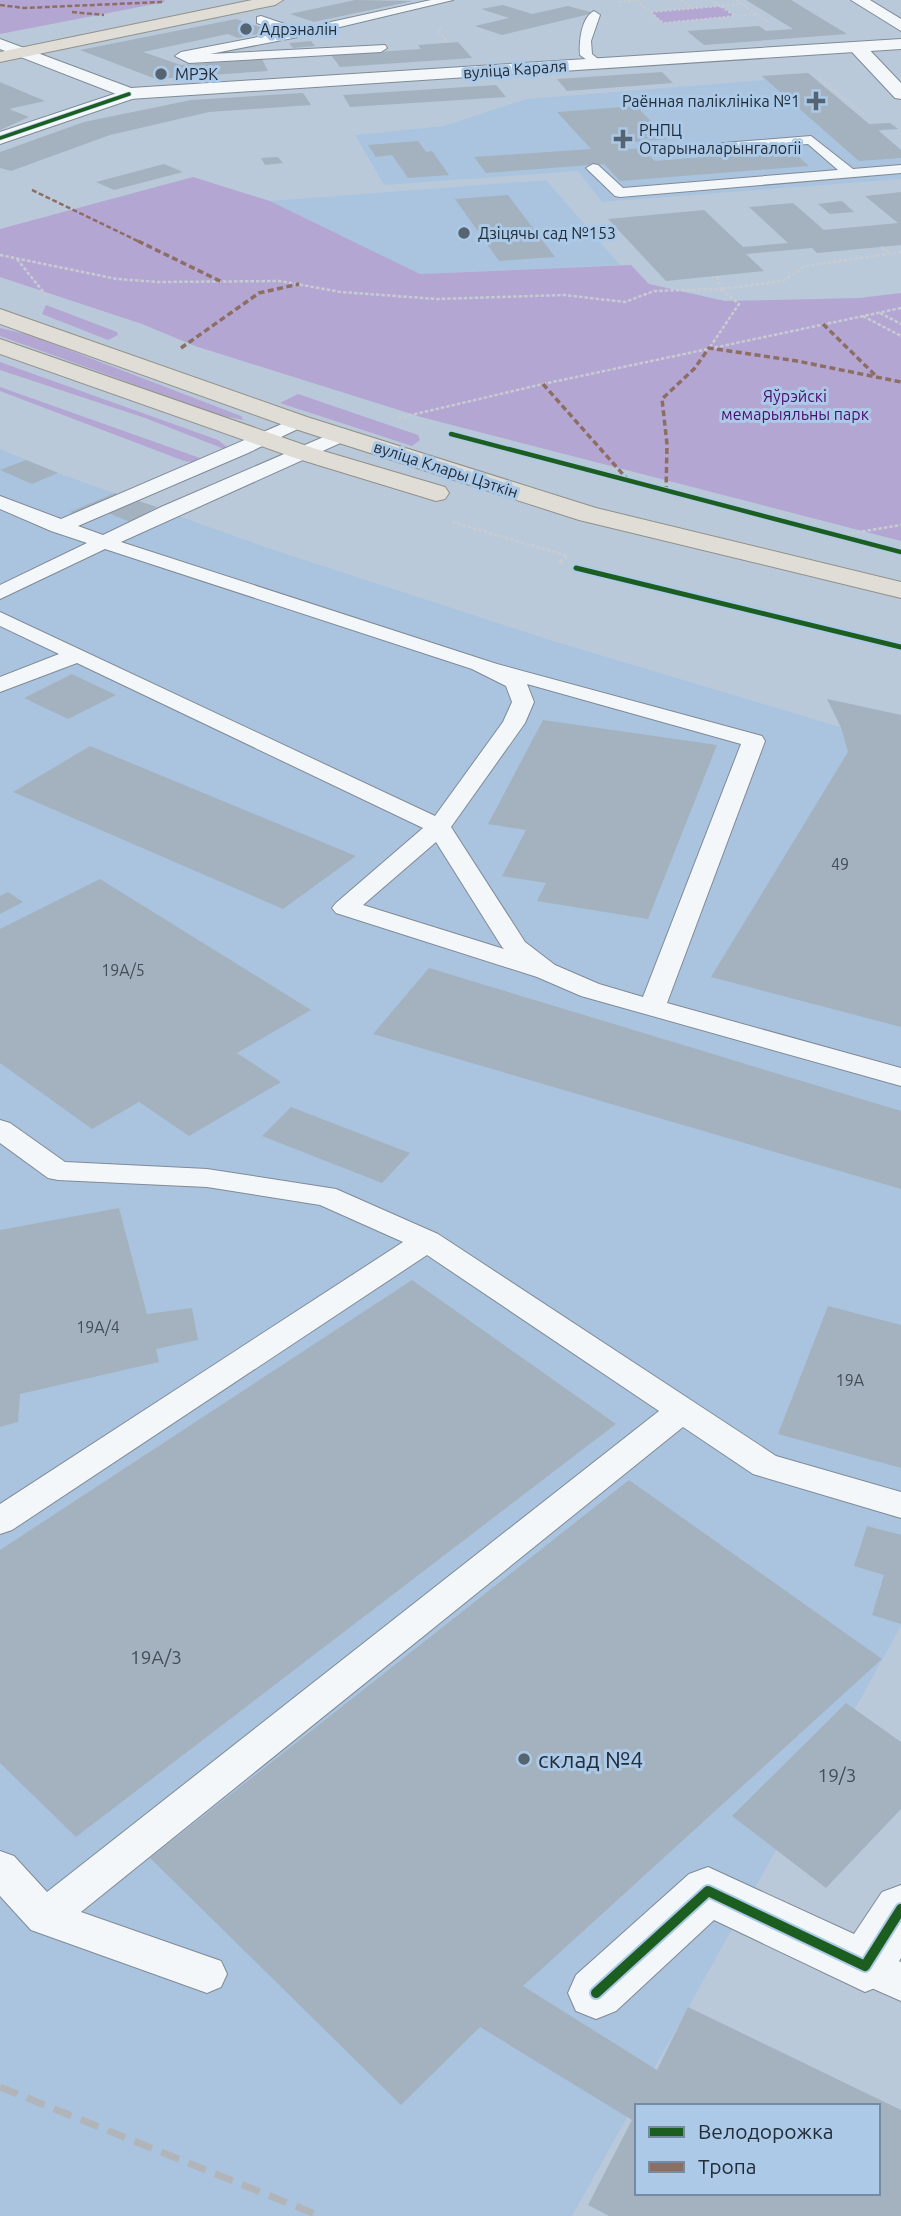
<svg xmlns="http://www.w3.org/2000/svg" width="901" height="2216" font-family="Ubuntu,sans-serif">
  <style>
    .built { fill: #aac4df }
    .green { fill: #b4a6d2 }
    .building { fill: #a3b2be; fill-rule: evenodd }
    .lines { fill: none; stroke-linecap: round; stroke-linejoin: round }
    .service-casing { stroke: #7f8a97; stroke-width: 2 }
    .minor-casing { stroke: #7f8a97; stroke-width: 2 }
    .secondary-casing { stroke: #7f8a97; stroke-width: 2 }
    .primary-casing { stroke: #919088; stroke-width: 2 }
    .path-far2 { stroke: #c7ccd2; stroke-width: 2; stroke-dasharray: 2.5 2; stroke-linecap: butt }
    .path-far1 { stroke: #c7ccd2; stroke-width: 2.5; stroke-dasharray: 3.5 2; stroke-linecap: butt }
    .path { stroke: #c7ccd2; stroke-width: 3.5; stroke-dasharray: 4.5 2.5; stroke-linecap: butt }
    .service { fill: #f4f7f9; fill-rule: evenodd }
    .minor { fill: #f4f7f9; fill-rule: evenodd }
    .secondary { fill: #f4f7f9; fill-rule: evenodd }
    .primary { fill: #dfddd6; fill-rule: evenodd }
    .rail { stroke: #b1b5b9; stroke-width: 7; stroke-dasharray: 19 10; stroke-linecap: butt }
    .quiet-far1 { stroke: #8d6e63; stroke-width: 2.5; stroke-dasharray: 5 2.5; stroke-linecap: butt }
    .quiet { stroke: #8d6e63; stroke-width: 3.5; stroke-dasharray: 6 3.5; stroke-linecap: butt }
    .cycleway-far3-casing { stroke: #acc9e7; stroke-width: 5 }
    .cycleway-far2-casing { stroke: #acc9e7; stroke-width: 7 }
    .cycleway-far1-casing { stroke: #acc9e7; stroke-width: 9 }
    .cycleway-casing { stroke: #acc9e7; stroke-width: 14 }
    .cycleway-far3 { stroke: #1b5e20; stroke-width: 3.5 }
    .cycleway-far2 { stroke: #1b5e20; stroke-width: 4.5 }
    .cycleway-far1 { stroke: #1b5e20; stroke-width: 5 }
    .cycleway { stroke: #1b5e20; stroke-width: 10 }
    .poi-dot { fill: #566471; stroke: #acc9e7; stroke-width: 2.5 }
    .labels { text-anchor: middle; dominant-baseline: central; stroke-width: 6; stroke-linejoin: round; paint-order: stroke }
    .far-poi-label { font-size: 16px; fill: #212d38; stroke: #acc9e7; text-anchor: start }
    .far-street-label { font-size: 16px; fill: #212d38; stroke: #acc9e7 }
    .far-park-label { font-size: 16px; fill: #4d0d6f; stroke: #acc9e7 }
    .number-label { font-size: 16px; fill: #424f5a }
    .near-number-label { font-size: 19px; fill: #424f5a }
    .near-poi-label { font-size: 23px; fill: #212d38; stroke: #acc9e7; text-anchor: start }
  </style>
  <rect width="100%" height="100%" fill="#b9c9da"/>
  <g class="built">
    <path d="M808 73 869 124 890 123 898 129 878 131 901 150V179L602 202 578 171 384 185 355 135 444 126 526 99 764 80 762 76Z"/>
    <path d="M546 180 620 265 420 274 270 201Z"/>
    <path d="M0 449 58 473 271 549 550 640 840 727 827 699 901 715V1626L572 2216H0Z"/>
  </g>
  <g class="green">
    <path d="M0 0H164L165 2 0 34Z"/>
    <path d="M721 6 735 16 663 23 651 12Z"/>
    <path d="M193 177 270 201 420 274 631 265 649 284 725 301 859 298 901 293V541L421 417 195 346 142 324 0 277V229Z"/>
    <path d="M46 305 117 332 118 335 108 340 42 314Z"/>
    <path d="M0 328 30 335 241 416 243 420 219 415 0 336Z"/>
    <path d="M0 362 218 440 227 447 224 449 145 418 0 370Z"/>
    <path d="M0 387 200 458 192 462 184 461 0 391Z"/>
    <path d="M298 394 418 435 420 440 412 446 280 403Z"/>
  </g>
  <g class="building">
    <path d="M355 0 413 1 314 22 290 14Z"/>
    <path d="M746 0H791L847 34 704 45 687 31 759 26 766 31 793 29Z"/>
    <path d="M503 5 532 14 568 6 594 13 502 35 475 26 509 18 481 9Z"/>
    <path d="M236 19 272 31 238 38 228 34 143 52 181 65 262 59 268 71 156 79 80 50Z"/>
    <path d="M311 41 315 46 293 48 289 43Z"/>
    <path d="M458 42 472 58 340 67 331 55 421 49 418 45Z"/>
    <path d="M662 72 673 83 567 91 557 79Z"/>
    <path d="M808 73 869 124 890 123 898 129 878 130 901 150V158L859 161 762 76Z"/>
    <path d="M0 82 45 101 9 109 29 117 0 130Z"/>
    <path d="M496 85 506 97 350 107 343 95Z"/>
    <path d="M303 93 311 105 209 112 110 135 11 171 0 168V152L84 122 191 100Z"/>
    <path d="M636 106 669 139 622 143 627 149 642 148 655 161 791 150 809 166 620 181 604 164 486 173 474 157 591 149 557 112Z"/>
    <path d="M418 141 426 152 432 151 449 175 408 178 392 155 376 157 368 145Z"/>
    <path d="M278 157 283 163 265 165 261 158Z"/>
    <path d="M164 164 183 172 114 190 96 182Z"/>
    <path d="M901 192V245L817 253 812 248 746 254 764 271 666 281 608 219 704 210 743 247 788 243 749 207 793 203 824 230 898 223 865 196Z"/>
    <path d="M508 195 555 257 499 261 455 199Z"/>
    <path d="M842 201 854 212 830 214 818 204Z"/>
    <path d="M26 460 58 473 32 484 0 470Z"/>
    <path d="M115 493 157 507 130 522 108 513 90 521 70 512Z"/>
    <path d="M72 674 116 695 68 719 24 698Z"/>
    <path d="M827 699 901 715V1027L711 977 848 752 841 727Z"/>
    <path d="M543 720 717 745 648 919 537 901 546 883 502 876 526 830 488 824Z"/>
    <path d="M90 746 356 856 283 909 13 792Z"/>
    <path d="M100 879 311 1010 237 1053 281 1082 189 1136 139 1102 92 1129 0 1063V929Z"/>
    <path d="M8 892 23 902 0 914V896Z"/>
    <path d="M429 968 901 1111V1189L373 1034Z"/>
    <path d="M291 1107 410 1153 382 1183 262 1136Z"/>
    <path d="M119 1208 147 1314 192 1308 198 1340 156 1349 159 1362 20 1394 18 1422 0 1427V1230Z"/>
    <path d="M412 1280 616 1424 76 1837 0 1763V1550Z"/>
    <path d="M828 1306 901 1325V1468L778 1434Z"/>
    <path d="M629 1480 882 1659 523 1986 657 2070 688 2007 901 2110V2216H609L588 2205 632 2120 480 2027 401 2105 150 1858ZM637 2106H878V2193H637Z"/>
    <path d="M867 1526 901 1535V1624L872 1615 884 1575 854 1566Z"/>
    <path d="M846 1703 901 1742V1809L826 1888 732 1816Z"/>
  </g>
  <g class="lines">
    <g class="service-casing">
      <g id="service">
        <path d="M431 0H453L298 37 210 54 385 45 387 48 381 52 189 63 175 56 181 52 284 32 257 23V17L261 16 299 29Z"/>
        <path d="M594 11 600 15 591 41 592 54 604 64 598 68 580 55C579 42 581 18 594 11Z"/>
        <path d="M811 136 853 169 901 165V173L620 197 615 196 586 168 593 164 598 165 623 188 838 170 808 144 662 156 655 152 662 148Z"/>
        <path d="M298 417 304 418 307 422 304 426 248 453 78 526 103 535 161 507 335 432H347L350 436 347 440 121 542 497 664 762 736 765 741 667 1003 901 1068V1086L581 996 537 977 336 913 332 908 336 903 423 828 77 663 0 692V677L59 654 0 626V612L435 816 503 722 512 702 506 686 472 669 105 549 0 599V585L87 543 51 531 0 509V496L61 519ZM527 684 741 744 643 997 599 984 555 965 525 942 451 827 525 723 534 702ZM436 842 502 947 504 949 363 905Z"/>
        <path d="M0 1120 10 1123 65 1162 207 1169 336 1189 438 1234 776 1456 901 1492V1518L753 1474 683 1427 81 1912 221 1961 227 1974 221 1987 207 1993 31 1930 0 1896V1851L14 1856 47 1892 659 1411 427 1255 12 1530 0 1534V1504L403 1242 320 1205 207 1187 58 1180 48 1178 0 1143Z"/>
        <path d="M865 1947 901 1962V2001L851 1979 845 1966 851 1953Z"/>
      </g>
    </g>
    <g class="minor-casing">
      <g id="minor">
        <path d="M857 42 863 43 901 83V99L895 98 851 51 849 47 851 43Z"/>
        <path d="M129 89 135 90 138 94 135 98 0 144V132Z"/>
        <path d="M708 1867 854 1934 882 1892 901 1885V1958L885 1984 865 1992 714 1920 616 2011 596 2019 576 2011 568 1993 576 1975 689 1874Z"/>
      </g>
    </g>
    <g class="secondary-casing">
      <g id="secondary">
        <path d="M851 0H870L901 19V31Z"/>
        <path d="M0 39 131 88 901 39V49L129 99 0 49Z"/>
      </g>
    </g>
    <g class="primary-casing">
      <g id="primary">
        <path d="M252 0H283L275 5 0 62V52Z"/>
        <path d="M0 309 307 417 596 508 901 582V598L579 520 289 427 0 324Z"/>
        <path d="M0 339 313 448 445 487 449 493 445 499 436 501 295 458 0 354Z"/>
      </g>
    </g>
    <g class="path-far2">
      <path d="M637 0 663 23 735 16 711 0"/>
      <path d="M681 0 692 8"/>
      <path d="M736 0 768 22"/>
      <path d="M619 2 635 0"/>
      <path d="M651 12 743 4"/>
      <path d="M735 16 758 14"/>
      <path d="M441 28 438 31 448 42"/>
      <path d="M820 79 865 115"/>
    </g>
    <g class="path-far1">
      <path d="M881 247 889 252"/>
      <path d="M0 255 117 279 158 282 280 281 341 292 437 299 564 295 625 302 654 291 721 289 717 276"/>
      <path d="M17 259 48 298"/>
      <path d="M880 313 901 324"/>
      <path d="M863 316 901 336"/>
      <path d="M710 347 739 304 721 289 783 281 805 266 901 252"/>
      <path d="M398 418 543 384 901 308"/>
      <path d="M452 522 568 556 564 559"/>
      <path d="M835 536 901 525"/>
    </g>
    <path class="path" d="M559 563 566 558"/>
    <use href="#service" class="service"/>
    <use href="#minor" class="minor"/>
    <use href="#secondary" class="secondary"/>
    <use href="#primary" class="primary"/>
    <path class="rail" d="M0 2087 320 2216"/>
    <g class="quiet-far1">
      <path d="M0 5 24 8 162 2"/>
      <path d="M72 12 104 15"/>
      <path d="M32 190 142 243"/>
    </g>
    <g class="quiet">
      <path d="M138 241 222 282"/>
      <path d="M823 324 876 376"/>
      <path d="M181 348 259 293 299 284"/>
      <path d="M543 384 628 480"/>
      <path d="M666 492 667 444 662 399 694 369 709 348 797 361 901 382"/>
    </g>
    <g class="cycleway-far3-casing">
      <path id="cycleway-far3" d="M0 138 129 94"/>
    </g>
    <g class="cycleway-far2-casing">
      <path id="cycleway-far2" d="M451 434 901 552"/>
    </g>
    <g class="cycleway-far1-casing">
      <path id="cycleway-far1" d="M576 568 901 647"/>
    </g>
    <g class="cycleway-casing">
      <path id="cycleway" d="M596 1993 708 1891 865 1966 901 1909"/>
    </g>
    <use href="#cycleway-far3" class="cycleway-far3"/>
    <use href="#cycleway-far2" class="cycleway-far2"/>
    <use href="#cycleway-far1" class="cycleway-far1"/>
    <use href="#cycleway" class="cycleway"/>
  </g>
  <g class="poi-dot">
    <circle cx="246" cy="29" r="7"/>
    <circle cx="161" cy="74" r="7"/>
    <path d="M812.5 90.5h7v7h7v7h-7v7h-7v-7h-7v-7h7z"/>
    <path d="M619.5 128.5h7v7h7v7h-7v7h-7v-7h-7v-7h7z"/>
    <circle cx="464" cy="233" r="7"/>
    <circle cx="524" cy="1759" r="7"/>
  </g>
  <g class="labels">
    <g class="far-poi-label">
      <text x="260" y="29">Адрэналін</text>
      <text x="175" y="74">МРЭК</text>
      <text x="800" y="101" text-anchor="end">Раённая паліклініка №1</text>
      <text x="639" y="130">РНПЦ<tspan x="639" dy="18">Отарыналарынгалогіі</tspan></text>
      <text x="478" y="233">Дзіцячы сад №153</text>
    </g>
    <g class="far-street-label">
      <text transform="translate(515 69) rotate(-4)">вуліца Караля</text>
      <text transform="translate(446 469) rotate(18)">вуліца Клары Цэткін</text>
    </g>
    <g class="far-park-label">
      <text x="795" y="396">Яўрэйскі<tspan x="795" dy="18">мемарыяльны парк</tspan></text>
    </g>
    <g class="number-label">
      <text x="840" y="864">49</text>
      <text x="123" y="970">19А/5</text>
      <text x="98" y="1327">19А/4</text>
      <text x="850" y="1380">19А</text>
    </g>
    <g class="near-number-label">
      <text x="156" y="1657">19А/3</text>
      <text x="837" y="1775">19/3</text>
    </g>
    <g class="near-poi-label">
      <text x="538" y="1759">склад №4</text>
    </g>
  </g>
  <rect x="635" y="2104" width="245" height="91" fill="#acc9e7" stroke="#748ba1" stroke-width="2"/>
  <rect x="649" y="2127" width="35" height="10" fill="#1b5e20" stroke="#748ba1" stroke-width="2"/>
  <text x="698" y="2139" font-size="21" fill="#212d38">Велодорожка</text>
  <rect x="649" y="2162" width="35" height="10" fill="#8d6e63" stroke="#748ba1" stroke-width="2"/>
  <text x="698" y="2174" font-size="21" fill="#212d38">Тропа</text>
</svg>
